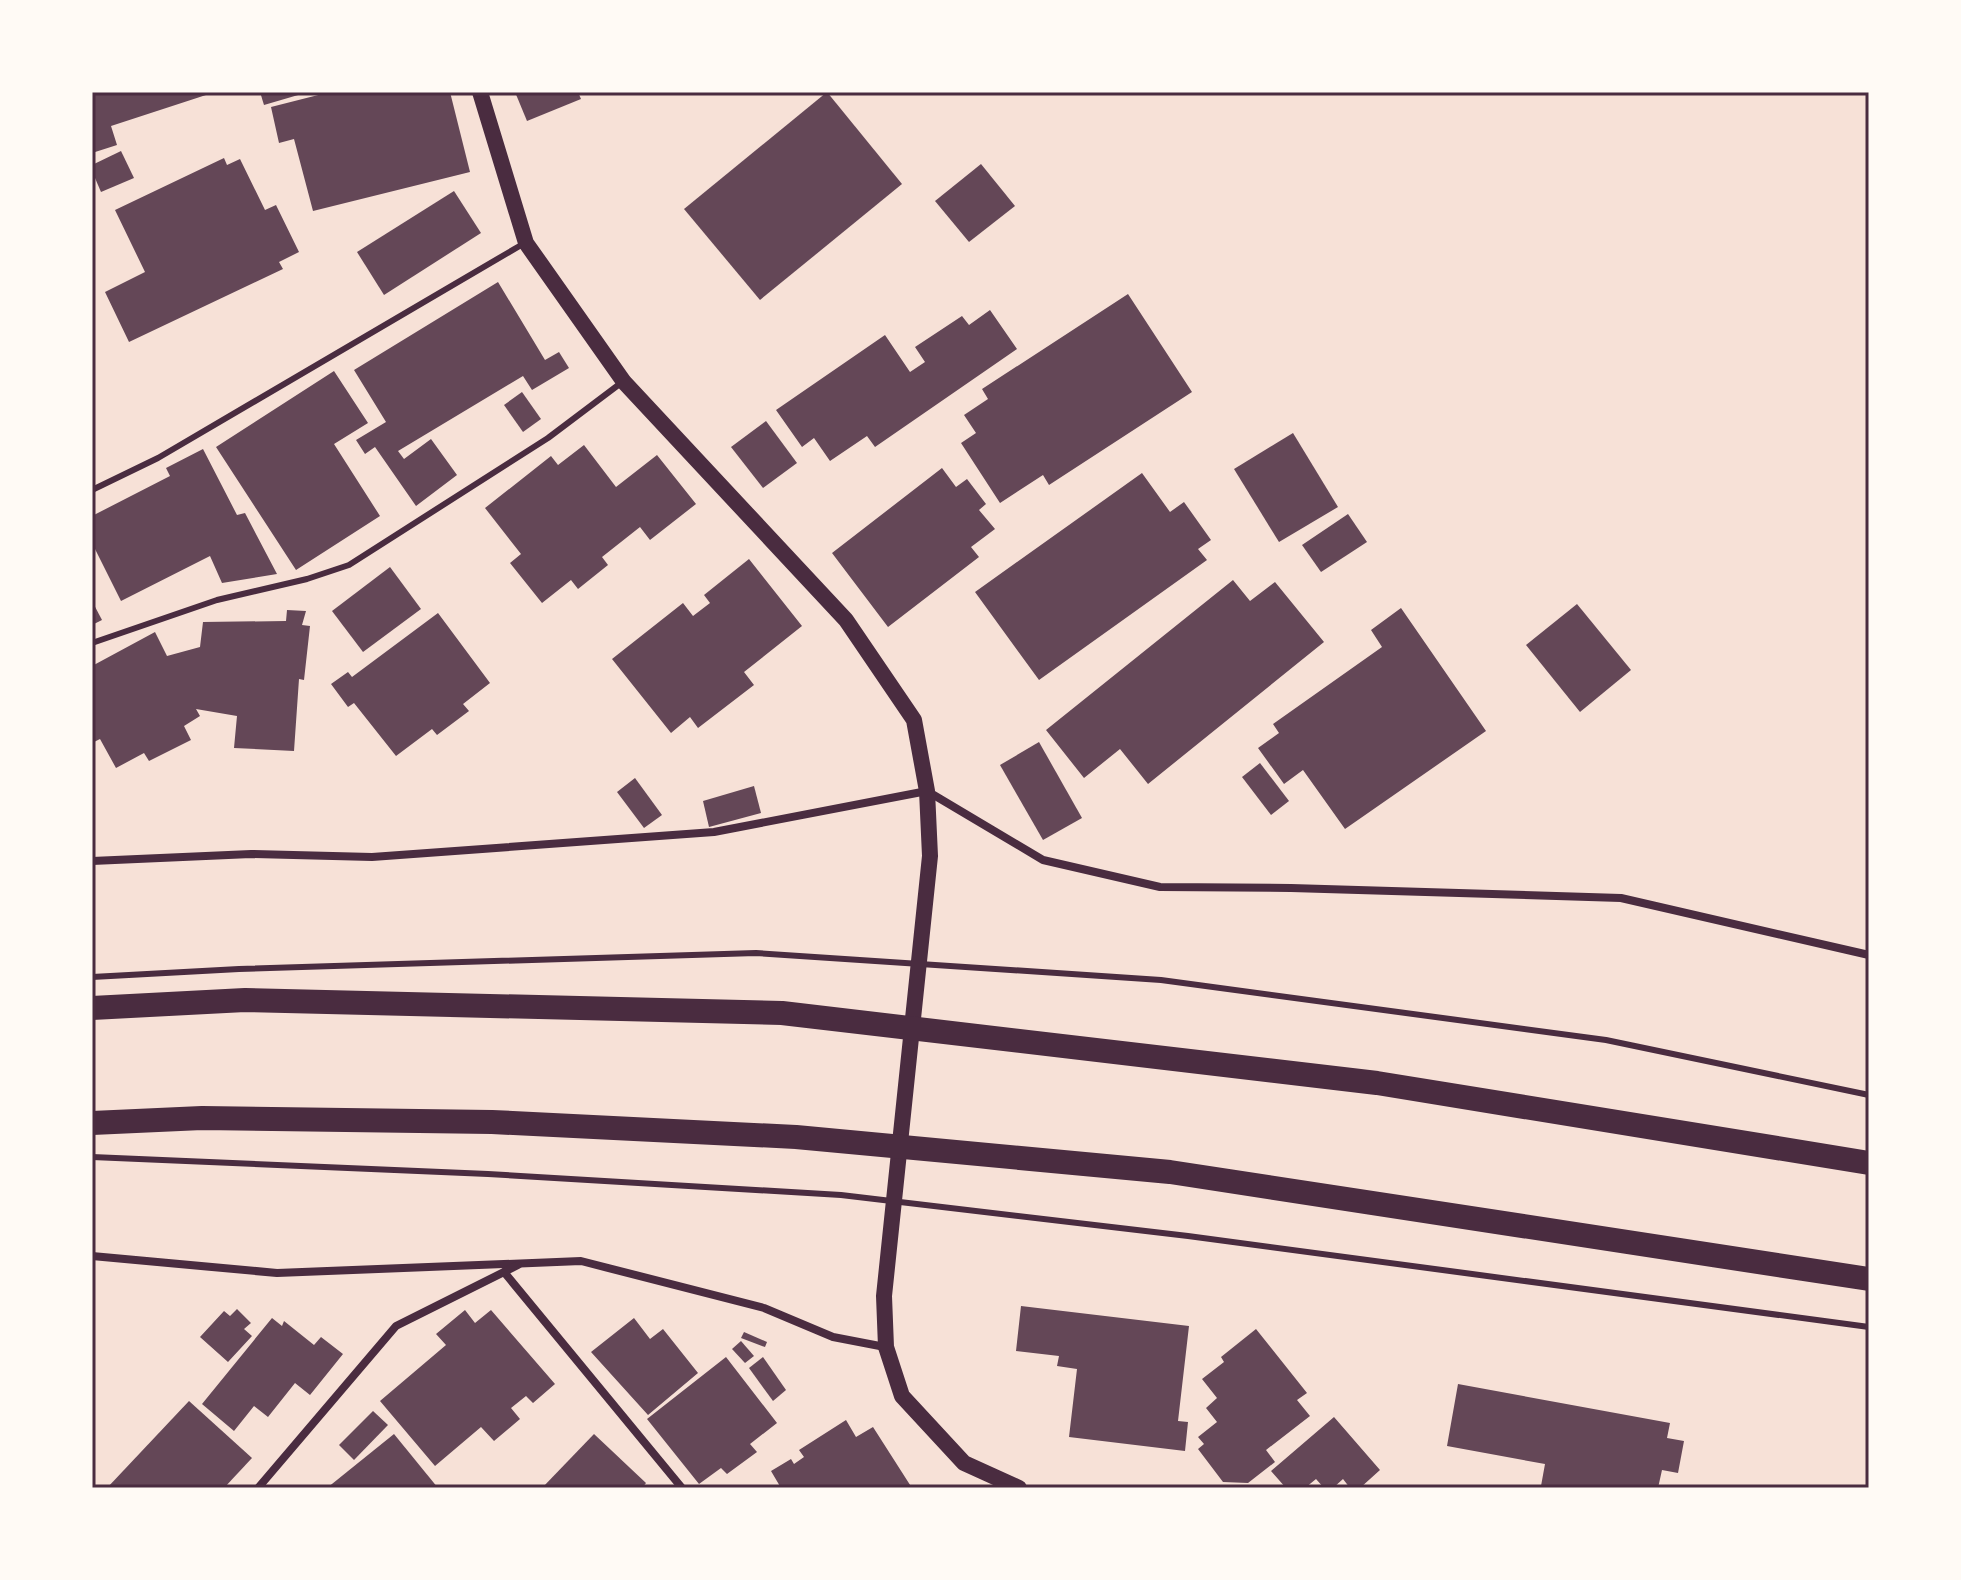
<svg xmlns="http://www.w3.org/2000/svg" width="1961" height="1580" font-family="'Varela Round',sans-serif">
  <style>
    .building { fill: #644757 }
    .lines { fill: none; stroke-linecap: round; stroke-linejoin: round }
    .service { stroke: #4a2c40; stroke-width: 6 }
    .minor { stroke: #4a2c40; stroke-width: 8 }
    .secondary { stroke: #4a2c40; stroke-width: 16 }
    .motorway { stroke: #4a2c40; stroke-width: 24 }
    .neatline { fill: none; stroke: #4a2c40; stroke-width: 3 }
  </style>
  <rect width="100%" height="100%" fill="#f7e1d7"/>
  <g class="building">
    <path d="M92 92H205L206 95 111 126 117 145 92 153Z"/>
    <path d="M260 92H305V93L264 105Z"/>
    <path d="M330 92H450L470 172 313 211 294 139 279 143 271 107Z"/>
    <path d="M515 92H578L581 99 527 121Z"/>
    <path d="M827 92 902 184 760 300 684 209Z"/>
    <path d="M121 151 134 178 101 192 92 171V165Z"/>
    <path d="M224 158 227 165 240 159 265 210 276 205 299 252 279 262 283 269 129 342 105 292 145 272 115 210Z"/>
    <path d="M981 164 1015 206 969 242 935 201Z"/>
    <path d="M454 191 481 233 384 295 357 252Z"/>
    <path d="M498 282 545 360 559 352 569 368 532 390 523 376 398 451 404 459 431 439 457 475 416 506 375 447 365 454 356 440 386 422 354 370Z"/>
    <path d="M1128 294 1192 392 1049 485 1043 475 1000 503 961 443 976 433 964 415 988 399 982 389Z"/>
    <path d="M990 310 1017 349 875 447 867 436 830 461 814 438 802 447 776 410 885 335 910 372 925 362 915 347 962 316 969 325Z"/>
    <path d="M334 371 368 423 334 444 380 516 296 570 216 447Z"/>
    <path d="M522 392 541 419 523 432 504 405Z"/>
    <path d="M766 421 797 463 763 488 731 447Z"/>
    <path d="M1293 433 1338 507 1279 542 1234 469Z"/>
    <path d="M584 445 616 487 657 455 696 504 650 540 640 527 602 557 608 565 578 589 571 580 542 603 510 563 521 554 485 508 551 456 558 465Z"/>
    <path d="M203 449 237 515 245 513 277 574 222 583 210 556 121 601 92 543V516L170 476 166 468Z"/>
    <path d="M942 468 956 487 967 479 986 504 979 510 995 529 971 547 979 557 888 627 832 553Z"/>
    <path d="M1142 473 1170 512 1184 502 1211 540 1198 549 1207 560 1039 680 975 592Z"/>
    <path d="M1348 514 1367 542 1321 572 1302 545Z"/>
    <path d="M749 559 802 626 744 672 754 685 698 728 690 717 671 733 612 659 683 603 693 616 710 603 704 595Z"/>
    <path d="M390 567 421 609 363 652 332 611Z"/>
    <path d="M1233 580 1250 601 1275 582 1324 642 1148 784 1120 749 1084 778 1046 730Z"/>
    <path d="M92 601 102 620 92 625Z"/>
    <path d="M1577 604 1631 670 1580 712 1526 645Z"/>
    <path d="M1401 608 1486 731 1345 829 1303 770 1284 784 1258 748 1279 733 1273 724 1382 647 1371 630Z"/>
    <path d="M287 610 306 611 302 625 310 626 304 680 299 679 294 751 234 748 237 716 196 709 200 716 184 726 191 740 149 761 144 753 116 768 100 739 92 743V666L155 632 167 656 200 647 203 622 286 621Z"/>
    <path d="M438 613 490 683 463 704 469 711 437 735 432 729 396 756 354 703 348 707 331 684 348 672 352 677Z"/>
    <path d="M1039 742 1082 818 1043 840 1000 765Z"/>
    <path d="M1260 763 1289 801 1271 815 1242 777Z"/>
    <path d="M635 778 662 815 644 828 617 792Z"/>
    <path d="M754 786 761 813 709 827 703 801Z"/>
    <path d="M1021 1306 1189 1326 1178 1421 1188 1422 1185 1451 1069 1437 1077 1369 1057 1366 1059 1356 1016 1351Z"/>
    <path d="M237 1309 251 1323 244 1329 252 1336 228 1362 200 1337 224 1311 230 1316Z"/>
    <path d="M465 1310 475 1323 491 1310 555 1384 533 1403 526 1396 511 1408 520 1419 494 1441 481 1427 435 1466 380 1401 446 1345 436 1334Z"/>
    <path d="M272 1318 282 1326 284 1321 314 1345 321 1337 343 1354 310 1395 295 1383 268 1417 254 1406 234 1431 202 1404Z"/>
    <path d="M634 1318 650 1339 663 1329 698 1373 648 1415 591 1352Z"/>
    <path d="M1256 1329 1307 1393 1297 1400 1310 1416 1266 1450 1275 1462 1248 1483 1223 1482 1198 1449 1204 1444 1198 1437 1217 1422 1206 1408 1217 1398 1202 1379 1224 1362 1221 1357Z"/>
    <path d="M744 1332 767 1342 765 1347 741 1338Z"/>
    <path d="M741 1341 754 1356 745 1363 732 1349Z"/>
    <path d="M726 1357 777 1423 750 1444 757 1452 727 1474 721 1468 699 1484 647 1419Z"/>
    <path d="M763 1357 786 1390 773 1401 749 1368Z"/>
    <path d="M1458 1384 1670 1423 1667 1438 1684 1441 1678 1473 1662 1470 1658 1488 1541 1486 1545 1464 1447 1446Z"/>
    <path d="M189 1401 252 1458 224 1488H107Z"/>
    <path d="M373 1411 388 1425 354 1460 339 1445Z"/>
    <path d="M1334 1417 1380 1470 1360 1488H1350L1343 1479 1333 1488H1324L1316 1479 1305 1488H1286L1271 1471Z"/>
    <path d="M846 1420 856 1437 873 1427 912 1488H781L771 1471 791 1459 794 1464 804 1457 799 1450Z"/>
    <path d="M394 1434 438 1488H327Z"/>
    <path d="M594 1434 646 1483 642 1488H542Z"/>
  </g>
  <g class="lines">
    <g class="service">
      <path d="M92 490 158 458 523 244"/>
      <path d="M92 643 217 600 307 579 349 565 548 438 621 383"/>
      <path d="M92 977 239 969 756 953 1161 980 1606 1040 1869 1095"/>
      <path d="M92 1157 488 1174 841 1195 1188 1236 1869 1327"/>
    </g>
    <g class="minor">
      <path d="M92 861 251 854 372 857 714 832 927 791 1043 860 1160 887 1291 888 1621 898 1869 955"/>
      <path d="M92 1256 277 1273 581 1261 764 1308 833 1337 885 1347"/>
      <path d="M504 1272 682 1488"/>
      <path d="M258 1488 396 1326 518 1265"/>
    </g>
    <path class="secondary" d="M480 92 526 243 624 382 846 620 914 720 927 791 930 856 884 1296 886 1347 902 1396 964 1463 1019 1488"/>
    <g class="motorway">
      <path d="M92 1008 245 1000 782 1013 1377 1083 1869 1163"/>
      <path d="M92 1123 202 1118 492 1122 796 1137 1170 1172 1869 1279"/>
    </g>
  </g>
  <rect width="1961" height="1580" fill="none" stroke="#fffaf5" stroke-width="188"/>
  <rect x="94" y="94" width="1773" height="1392" class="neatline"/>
</svg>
